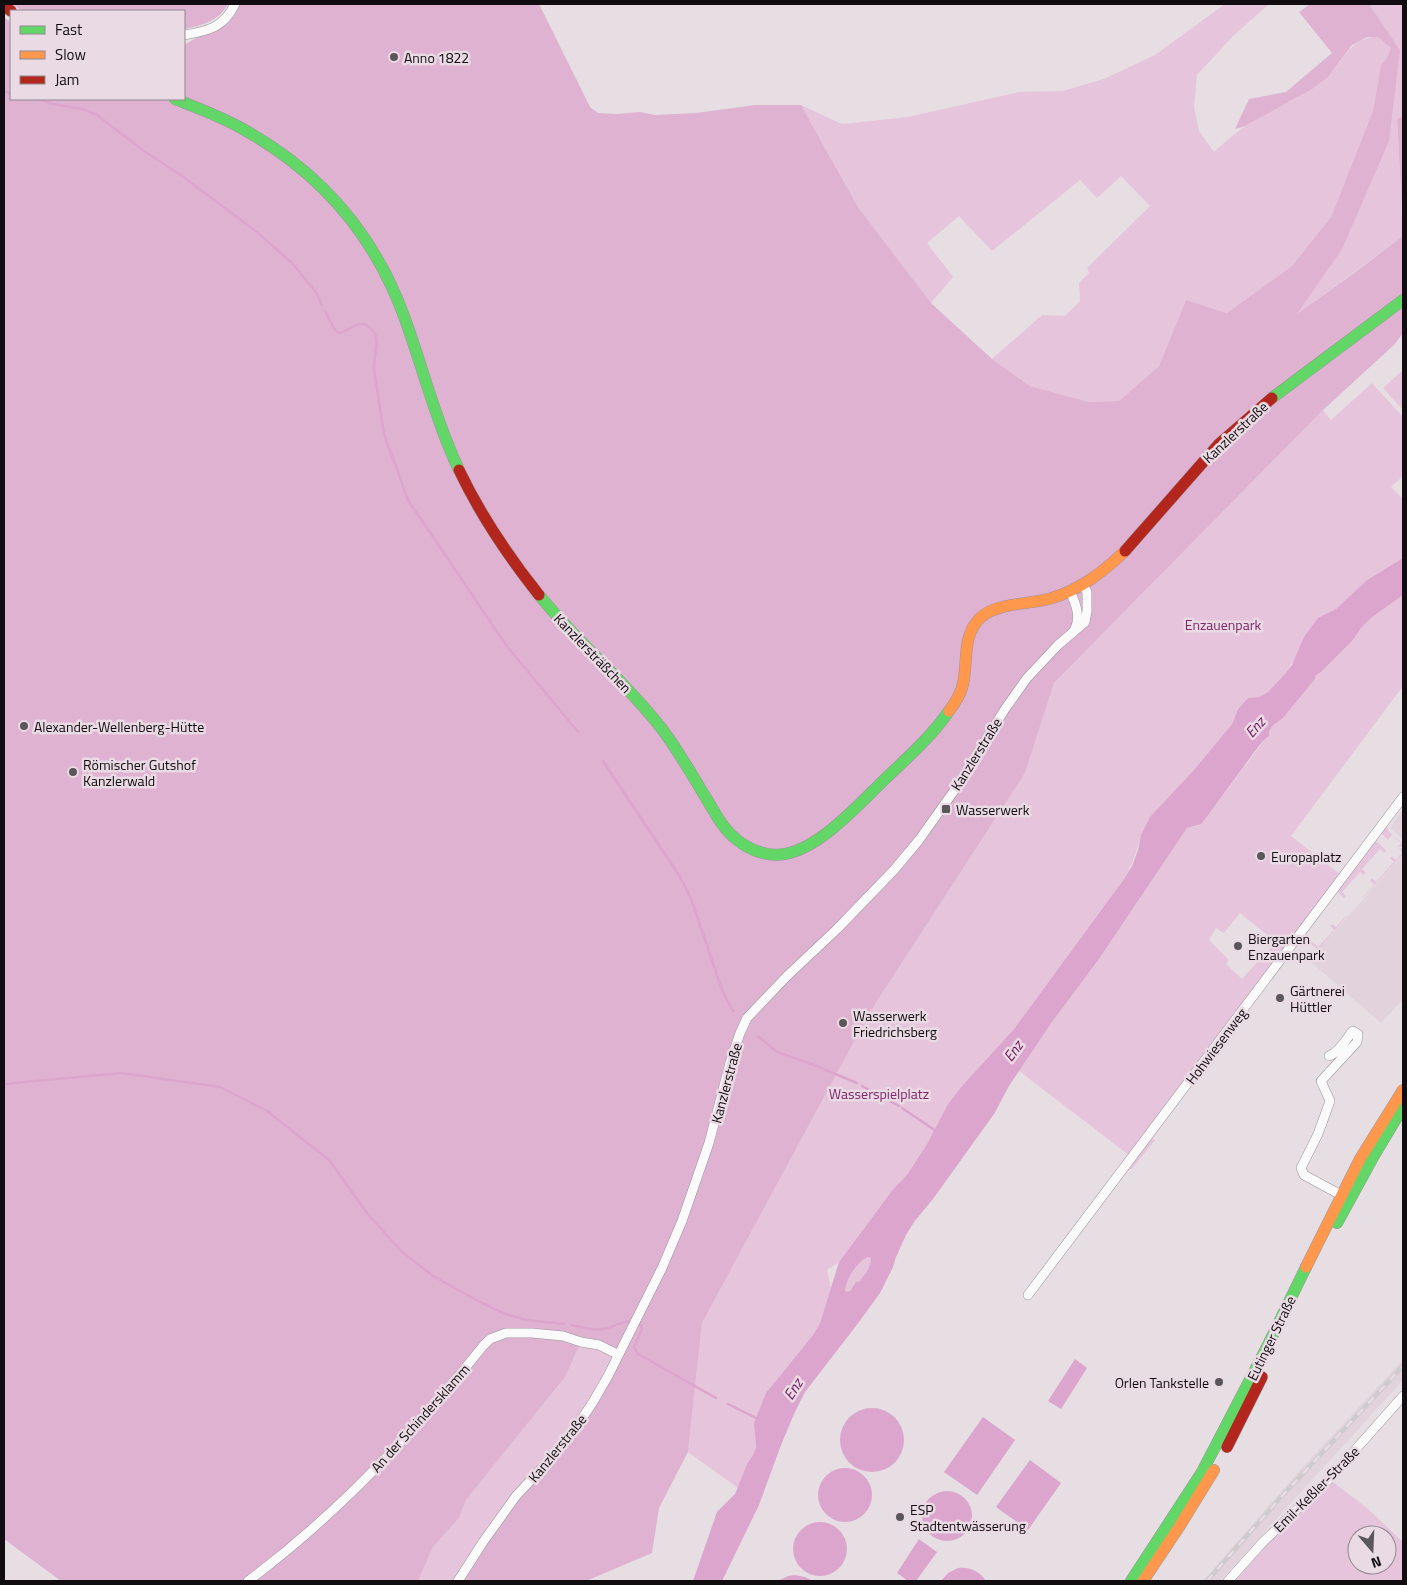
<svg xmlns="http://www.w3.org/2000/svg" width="1407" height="1585" font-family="'Titillium Web',sans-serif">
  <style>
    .built { fill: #e1d2dc }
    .green { fill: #e6c4db; fill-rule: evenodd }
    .forest { fill: #dfb2d2 }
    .water { fill: #dca5cd; fill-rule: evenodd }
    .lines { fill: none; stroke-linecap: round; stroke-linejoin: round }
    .stream { stroke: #dca5cd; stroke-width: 2.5 }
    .street-casing { stroke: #9a9498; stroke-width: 10 }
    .fast-casing { stroke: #9a9498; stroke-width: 12 }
    .slow-casing { stroke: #9a9498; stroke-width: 12 }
    .jam-casing { stroke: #9a9498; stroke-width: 12 }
    .street { stroke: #fbfafb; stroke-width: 9 }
    .fast { stroke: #63d668; stroke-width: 11 }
    .slow { stroke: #ff974d; stroke-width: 11 }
    .jam { stroke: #b3261e; stroke-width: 11 }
    .rail-casing { stroke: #cecbcd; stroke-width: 4.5 }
    .rail { stroke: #e9dae4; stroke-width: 2.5; stroke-dasharray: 8; stroke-linecap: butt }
    .poi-dot { fill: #5b5659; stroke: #e9dae4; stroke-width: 2 }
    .labels { text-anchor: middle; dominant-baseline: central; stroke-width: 5; stroke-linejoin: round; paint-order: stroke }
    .poi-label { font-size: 14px; fill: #100c0f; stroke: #e9dae4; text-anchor: start }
    .street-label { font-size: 14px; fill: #100c0f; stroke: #e9dae4 }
    .park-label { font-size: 14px; fill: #7e256b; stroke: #e9dae4 }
    .water-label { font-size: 15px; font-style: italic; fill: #6d135c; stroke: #e9dae4 }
  </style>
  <rect width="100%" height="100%" fill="#e6dee3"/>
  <g class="built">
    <path d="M1403 809V839L1390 828Z"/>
    <path d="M1403 855V999L1381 1023 1309 960Z"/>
    <path d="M1403 1360V1380L1220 1581H1203L1301 1469Z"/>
  </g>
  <g class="green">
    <path d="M1225 4H1266L1268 5 1234 35 1197 75 1194 107 1199 131 1214 152C1224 143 1235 133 1247 125 1272 109 1304 97 1326 78 1346 60 1347 39 1378 36L1391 48 1387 58 1381 65 1373 111 1331 217 1292 266 1227 313 1186 300 1159 366 1119 401 1089 402 1030 386 992 359 1042 315 1065 316 1080 301 1079 283 1089 273 1087 268 1150 206 1121 176 1097 198 1080 180 992 251 959 216 927 243 953 277 931 303 858 207 801 105 842 124 908 117 1019 92 1063 91 1104 79 1155 55Z"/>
    <path d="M1369 4H1403V116L1397 119 1403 236 1296 315 1400 50Z"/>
    <path d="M1403 370V410L1383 388Z"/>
    <path d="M1372 383 1403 417V476L1391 487 1400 496 1403 498V558L1367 580 1336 609 1328 613 1283 676 1268 692 1259 697 1248 698 1238 709 1232 724 1141 835C1137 851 1132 865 1124 879L1014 1029 962 1086 948 1104 927 1144 907 1175 894 1188 839 1262 827 1270 831 1288 820 1323 813 1335 778 1378 759 1414 754 1423 756 1447 753 1455 747 1464 738 1488 688 1452 702 1323 870 1012 1025 773 1054 683 1323 410 1331 420Z"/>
    <path d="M1403 595V686L1291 836 1341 875 1129 1155 1019 1071 1052 1022 1099 959 1187 828 1196 826 1206 818 1266 738 1273 725 1283 718 1315 679 1316 675 1320 673 1353 640 1361 628 1371 618ZM1240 913 1276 942 1242 979 1226 964 1229 960 1209 940 1216 928 1224 933Z"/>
    <path d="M1387 824 1388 831 1403 844V847H1398L1401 843 1392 835 1388 840 1381 833Z"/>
    <path d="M1376 841 1386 850 1384 853 1380 849 1362 869 1366 873 1364 875 1360 872 1342 892 1346 896 1344 898 1337 891Z"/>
    <path d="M1399 848 1403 849V854L1363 898H1362L1374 885 1370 881 1372 878 1376 882 1394 862 1390 858 1392 856 1396 860 1402 853Z"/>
    <path d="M1346 916H1347L1318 950 1302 936H1305L1318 947 1334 930 1330 926 1332 924 1336 927Z"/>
    <path d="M1150 1137 1155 1140 1131 1170 1129 1167Z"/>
    <path d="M867 1257 871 1258C871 1267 865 1274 860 1281L856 1282 850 1291 846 1293 845 1290C848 1276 855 1265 867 1257Z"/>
    <path d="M581 1342 617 1354 593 1402 458 1581H418L433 1547 459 1518 466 1500 565 1377Z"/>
    <path d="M1333 1482 1367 1508 1403 1542V1581H1235L1268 1544ZM1357 1535H1387V1565H1357Z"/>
  </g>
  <g class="forest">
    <path d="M12 4H228C219 21 201 26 184 29V11H22Z"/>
    <path d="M239 4H539L590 107 598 113 616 114 640 112 655 115 696 113 755 105H801L858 207 931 303 992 359 1030 386 1089 402 1119 401 1159 366 1186 300 1227 313 1292 266 1331 217 1373 111 1381 65 1387 58 1391 48 1378 37H1367L1352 45 1328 77 1312 89 1245 126 1235 129 1249 99 1286 92 1332 53 1299 12 1310 4H1369L1400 50 1389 141 1342 249 1297 314 1350 276 1403 236V333L1395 344 1323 410 1054 683 1025 773 870 1012 702 1323 688 1452 659 1508 652 1553 586 1581H458L483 1542 573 1432 617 1354 581 1342 565 1377 466 1500 459 1518 433 1547 418 1581H61L4 1539V17L11 23V99H184V45L205 33 219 29 229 22 235 14Z"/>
    <path d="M1403 116V228L1397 119Z"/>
  </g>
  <g class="water">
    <path d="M1403 558V595L1371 618 1361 628 1353 640 1320 673 1316 675 1315 679 1283 718 1273 725 1269 732V736L1266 738 1258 747 1206 818 1201 824 1187 828 1099 959 1052 1022 1009 1086 994 1114 933 1199 914 1222 906 1235 896 1257 893 1267 880 1293 859 1322 805 1392 794 1414 781 1445 759 1505 722 1581H693L717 1512 735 1494 747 1464 753 1455 756 1447 754 1423 766 1393 813 1335 820 1323 839 1262 894 1188 907 1175 927 1144 948 1104 962 1086 1014 1029 1124 879 1132 866 1138 850 1141 835 1150 817 1194 770 1232 724 1238 709 1248 698 1259 697 1268 692 1283 676 1292 665 1304 637 1318 618 1336 609 1367 580ZM867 1257 871 1258C871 1267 865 1274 860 1281L856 1282 850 1291 846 1292 845 1290C848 1276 855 1265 867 1257Z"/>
    <path d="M1075 1359 1087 1368 1061 1409 1048 1401Z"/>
    <circle cx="872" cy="1440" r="32"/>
    <path d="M983 1417 1015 1440 977 1495 944 1472Z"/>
    <path d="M1030 1460 1061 1483 1028 1530 996 1507Z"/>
    <circle cx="845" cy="1495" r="27"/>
    <circle cx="947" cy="1516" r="25"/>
    <circle cx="820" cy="1549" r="27"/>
    <path d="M919 1539 937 1552 916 1581H908L897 1573Z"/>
    <path d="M958 1568C970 1567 979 1571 986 1581H941L948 1573Z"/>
    <path d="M795 1575 805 1577 813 1581H778L788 1576Z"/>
  </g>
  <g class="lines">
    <g class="stream">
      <path d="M4 91 11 94"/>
      <path d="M37 99 53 104 82 109 97 115 144 151 182 176 257 232 292 263 316 292 322 305"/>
      <path d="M325 311 335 330 339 333C347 332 353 324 361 324 364 324 367 325 369 327 383 336 373 354 374 369L384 434 408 500 506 645 578 732"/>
      <path d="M603 761 679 875 691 898 722 990 733 1011"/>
      <path d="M758 1036 777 1052 809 1063 857 1083"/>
      <path d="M4 1084 121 1073 220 1087 267 1111 329 1160 367 1213 401 1251 433 1276 480 1302 505 1314 527 1320 564 1324"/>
      <path d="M862 1086 899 1106"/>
      <path d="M902 1108 936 1131"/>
      <path d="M639 1324 641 1325 642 1329 634 1347 638 1354 716 1398"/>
      <path d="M571 1325C581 1327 593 1331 604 1329 614 1327 622 1321 632 1321"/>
      <path d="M728 1404 758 1419"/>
    </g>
    <g class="street-casing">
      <g id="street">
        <path d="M184 35C209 31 224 27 235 4"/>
        <path d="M1070 591C1076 604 1082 619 1073 632"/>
        <path d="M1329 1056C1339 1052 1345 1041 1351 1033L1353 1031 1358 1034 1357 1042 1321 1081 1330 1101 1318 1134 1301 1168 1304 1175 1341 1195"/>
        <path d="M1028 1295 1403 797"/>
        <path d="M248 1581C338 1514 414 1433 483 1346L490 1339 506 1333H532L563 1336 581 1342 599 1345 617 1354"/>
        <path d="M458 1581 483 1542 516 1496 542 1468 573 1432 593 1402 608 1376 662 1268 682 1221 709 1143 730 1063 740 1033 747 1018 786 977 837 929 894 870 919 840 956 788 1005 709 1027 678 1058 645 1085 622 1087 611V592L1083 585"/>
        <path d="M1228 1581 1263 1542 1333 1475 1403 1396"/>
      </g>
    </g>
    <g class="fast-casing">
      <g id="fast">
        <path d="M175 99C197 108 220 116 241 128 320 171 375 235 405 319 423 369 436 421 459 470"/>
        <path d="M1272 398 1403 300"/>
        <path d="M539 595C577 642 625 681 662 729 677 749 690 771 703 793 713 809 721 827 736 839 749 850 767 857 785 854 820 848 859 804 884 780 907 758 931 737 949 711"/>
        <path d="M1337 1223 1372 1159 1403 1107"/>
        <path d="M1131 1581 1202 1472 1269 1343 1306 1267"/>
      </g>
    </g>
    <g class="slow-casing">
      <g id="slow">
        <path d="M949 711C955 703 961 694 963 684 968 662 962 637 979 619 995 602 1030 605 1052 598 1081 589 1103 572 1125 551"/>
        <path d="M1306 1267 1360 1159 1403 1090"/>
        <path d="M1143 1581 1179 1527 1214 1470"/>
      </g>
    </g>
    <g class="jam-casing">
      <g id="jam">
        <path d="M4 6 11 11"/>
        <path d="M459 470C480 514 508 556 539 595"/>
        <path d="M1125 551 1219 444 1272 398"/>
        <path d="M1227 1447 1262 1377"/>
      </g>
    </g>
    <use href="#street" class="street"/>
    <use href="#fast" class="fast"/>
    <use href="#slow" class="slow"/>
    <use href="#jam" class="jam"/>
    <g class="rail-casing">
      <path id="rail" d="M1207 1581 1282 1496 1403 1366"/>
    </g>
    <use href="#rail" class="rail"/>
  </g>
  <g class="poi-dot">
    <circle cx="394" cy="57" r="5"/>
    <circle cx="24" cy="726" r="5"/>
    <circle cx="73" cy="772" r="5"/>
    <rect x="941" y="804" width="10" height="10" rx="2.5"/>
    <circle cx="1261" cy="856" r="5"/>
    <circle cx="1238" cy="946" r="5"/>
    <circle cx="1280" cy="998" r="5"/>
    <circle cx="843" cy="1023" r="5"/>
    <circle cx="1219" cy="1382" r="5"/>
    <circle cx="900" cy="1517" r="5"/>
  </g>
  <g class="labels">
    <g class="poi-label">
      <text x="404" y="57">Anno 1822</text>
      <text x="34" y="726">Alexander-Wellenberg-Hütte</text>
      <text x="83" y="764">Römischer Gutshof<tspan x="83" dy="16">Kanzlerwald</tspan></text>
      <text x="956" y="809">Wasserwerk</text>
      <text x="1271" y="856">Europaplatz</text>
      <text x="1248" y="938">Biergarten<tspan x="1248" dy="16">Enzauenpark</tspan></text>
      <text x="1290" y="990">Gärtnerei<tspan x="1290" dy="16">Hüttler</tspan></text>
      <text x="853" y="1015">Wasserwerk<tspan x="853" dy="16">Friedrichsberg</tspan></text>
      <text x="1209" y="1382" text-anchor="end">Orlen Tankstelle</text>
      <text x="910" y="1509">ESP<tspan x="910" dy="16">Stadtentwässerung</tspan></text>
    </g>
    <g class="street-label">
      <text transform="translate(1235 432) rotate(-43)">Kanzlerstraße</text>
      <text transform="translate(593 653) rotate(46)">Kanzlersträßchen</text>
      <text transform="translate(976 754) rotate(-58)">Kanzlerstraße</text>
      <text transform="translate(1216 1046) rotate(-53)">Hohwiesenweg</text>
      <text transform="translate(726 1083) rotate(-75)">Kanzlerstraße</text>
      <text transform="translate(1271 1338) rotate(-64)">Eutinger Straße</text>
      <text transform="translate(420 1418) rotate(-48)">An der Schindersklamm</text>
      <text transform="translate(557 1448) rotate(-51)">Kanzlerstraße</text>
      <text transform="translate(1316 1489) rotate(-45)">Emil-Keßler-Straße</text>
    </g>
    <g class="park-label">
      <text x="1223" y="624">Enzauenpark</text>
      <text x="879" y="1093">Wasserspielplatz</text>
    </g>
    <g class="water-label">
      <text transform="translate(1255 727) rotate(-48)">Enz</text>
      <text transform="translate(1013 1051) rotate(-54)">Enz</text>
      <text transform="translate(793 1389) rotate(-57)">Enz</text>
    </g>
  </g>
  <rect width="1407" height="1585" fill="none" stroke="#100c0f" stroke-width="10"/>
  <rect x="10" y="10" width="175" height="90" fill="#e9dae4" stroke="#92888f"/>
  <rect x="20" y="26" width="25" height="8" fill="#63d668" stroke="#92888f"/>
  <text x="55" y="35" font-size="15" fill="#100c0f">Fast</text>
  <rect x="20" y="51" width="25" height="8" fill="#ff974d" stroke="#92888f"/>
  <text x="55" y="60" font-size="15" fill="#100c0f">Slow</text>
  <rect x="20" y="76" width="25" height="8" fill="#b3261e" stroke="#92888f"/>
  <text x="55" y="85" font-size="15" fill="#100c0f">Jam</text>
  <g transform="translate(1372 1550) rotate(161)"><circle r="24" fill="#e9dae4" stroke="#92888f"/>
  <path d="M0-4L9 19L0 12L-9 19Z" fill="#5b5659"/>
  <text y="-8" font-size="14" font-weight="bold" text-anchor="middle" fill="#100c0f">N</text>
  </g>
</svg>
